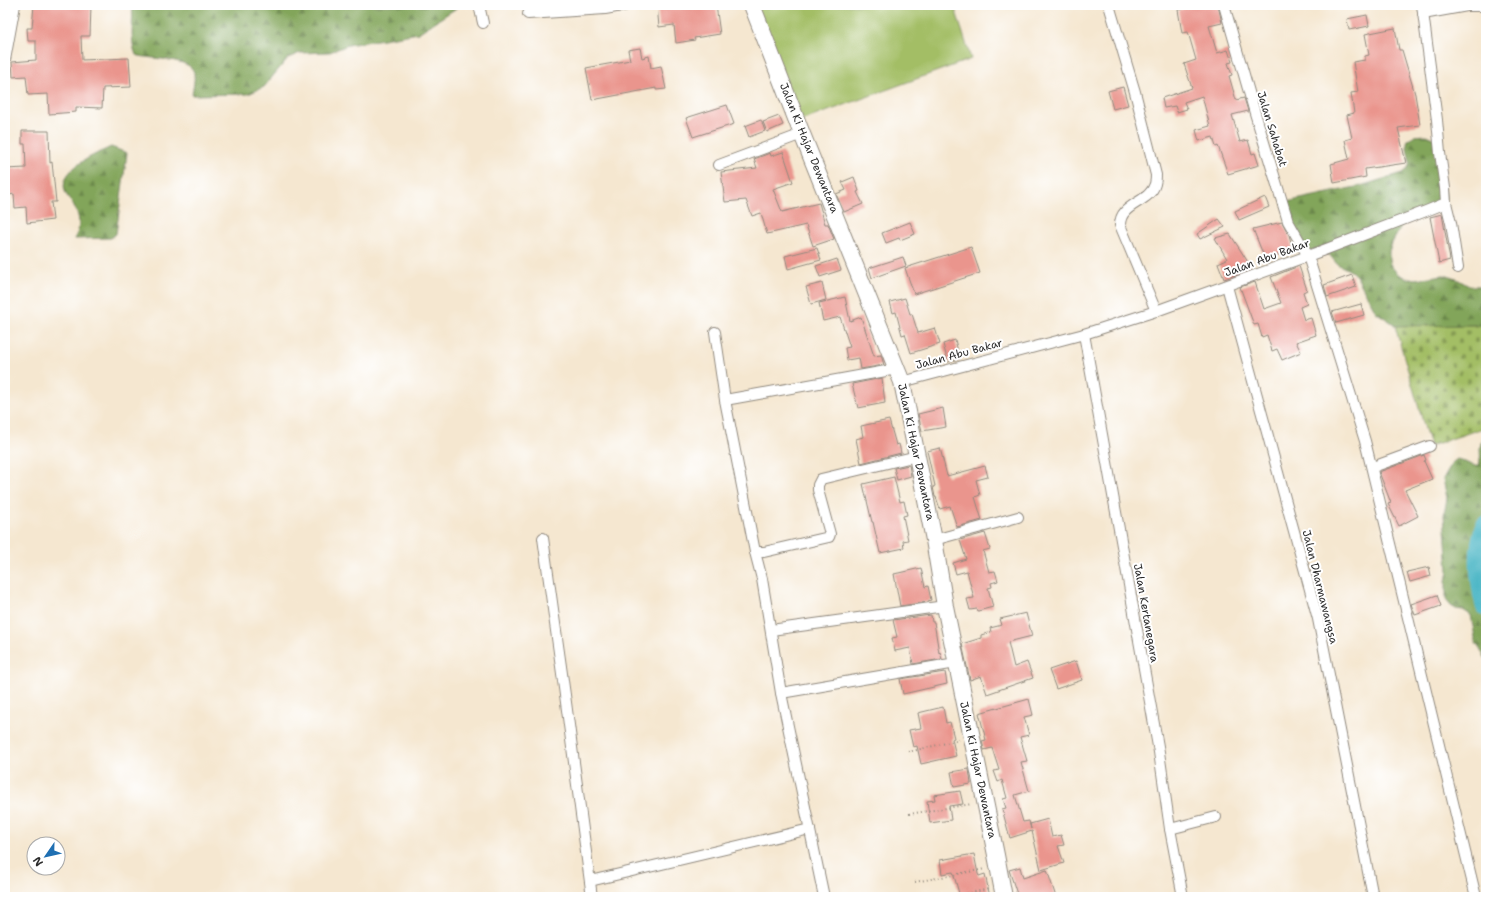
<svg xmlns="http://www.w3.org/2000/svg" width="1491" height="902" font-family="'Shantell Sans',sans-serif">
  <style>
    .forest { fill: url(#forest-firs); stroke: #566842 }
    .cemetery { fill: url(#cemetery-stones); stroke: #677448 }
    .pitch { fill: #a3be65; stroke: #677448 }
    .lines { fill: none; stroke-linecap: round; stroke-linejoin: round }
    .river { stroke: #49b5c5; stroke-width: 21 }
    .building { fill: #ea958d }
    .street-casing { stroke: #90897e; stroke-width: 12 }
    .primary-casing { stroke: #90897e; stroke-width: 18 }
    .path { stroke: #90897e; stroke-width: 2; stroke-dasharray: 1 3; stroke-linecap: butt }
    .street { stroke: #fff; stroke-width: 10 }
    .primary { stroke: #fff; stroke-width: 16 }
    .labels { text-anchor: middle; dominant-baseline: central; stroke-width: 4; stroke-linejoin: round; paint-order: stroke }
    .street-label { font-size: 11px; fill: #2b2b2b; stroke: #fff }
  </style>
  <defs>
    <pattern id="forest-firs" width="22" height="20" patternUnits="userSpaceOnUse"><rect width="22" height="20" fill="#82a55a"/><path d="M5 1l3.5 6h-7zM16 11l3.5 6h-7z" fill="#6b874b"/></pattern>
    <pattern id="cemetery-stones" width="16" height="16" patternUnits="userSpaceOnUse"><rect width="16" height="16" fill="#a3be65"/><path d="M2 7V4a2 2 0 0 1 4 0v3zM10 15v-3a2 2 0 0 1 4 0v3z" fill="#859b53"/></pattern>
  </defs>
  <rect width="100%" height="100%" fill="#fff"/>
  <filter id="ink" filterUnits="userSpaceOnUse"><feTurbulence type="fractalNoise" baseFrequency=".025" numOctaves="2"/><feDisplacementMap in="SourceGraphic" scale="8" xChannelSelector="R" yChannelSelector="G"/><feConvolveMatrix kernelMatrix="1 2 1 2 8 2 1 2 1" color-interpolation-filters="sRGB"/></filter>
  <filter id="wash" filterUnits="userSpaceOnUse"><feTurbulence type="fractalNoise" baseFrequency=".012" numOctaves="4" result="noise"/><feDisplacementMap in="SourceGraphic" scale="16" xChannelSelector="R" yChannelSelector="G"/><feGaussianBlur stdDeviation="0.9" result="paint"/><feColorMatrix in="noise" values="0 0 0 0 0 0 0 0 0 0 0 0 0 0 0 0 0 1.4 0 .05"/><feComposite in="paint" operator="in"/></filter>
  <g filter="url(#wash)">
    <rect width="100%" height="100%" fill="#f5e7d0"/>
    <g class="forest">
      <path d="M132 5H461L418 33 348 45 330 52 300 53 288 58 264 87 248 94 192 95C193 88 195 80 194 73 191 57 150 60 136 55 129 39 134 22 132 5Z"/>
      <path d="M1426 135 1435 139 1446 199 1402 225 1392 243 1389 251V261L1391 266 1398 274 1407 278 1415 279 1444 275 1457 279 1469 286H1486V325L1395 326 1394 324 1376 312 1357 277 1351 271 1337 264 1328 253 1308 256 1282 203 1360 186 1403 173C1417 162 1403 153 1408 139L1414 136Z"/>
      <path d="M111 147 127 153 116 234 111 238 75 239C81 226 80 216 73 204 70 199 66 196 65 191 58 169 96 154 111 147Z"/>
      <path d="M1486 434V659L1476 643 1471 615 1463 610 1456 609 1451 606 1446 600V581L1448 571 1444 515 1447 498 1443 479 1452 463 1457 459C1464 460 1468 465 1476 466 1484 460 1478 452 1481 443 1482 440 1484 437 1486 434Z"/>
    </g>
    <path class="cemetery" d="M1486 325V427L1430 446 1395 326Z"/>
    <path class="pitch" d="M752 5H954L971 59 798 122Z"/>
    <g class="lines">
      <path class="river" d="M1486 526C1477 550 1480 581 1486 606"/>
    </g>
    <g id="blocks">
      <g class="building">
        <path d="M34 5H91L90 36H81L82 60 129 58 131 87 103 88 102 108 76 107V112L49 114 48 94 28 95 26 76 13 77 12 62 36 60V41H28L27 28H32Z"/>
        <path d="M657 5H716L720 34 694 38 695 40 676 43 674 25 659 27Z"/>
        <path d="M1182 5H1218L1222 23 1209 26 1217 53 1228 50 1232 62 1228 63 1232 75 1229 76 1236 100 1244 98 1248 111 1232 115 1240 142 1248 140 1252 154 1255 153 1259 165 1228 174 1218 146 1216 147 1213 137 1199 141 1196 130 1210 126 1202 96 1184 102 1187 109 1177 112 1175 106 1164 108 1162 98 1192 88 1184 64 1196 60 1188 32 1182 33 1178 10 1183 9Z"/>
        <path d="M1367 15 1369 26 1349 30 1347 19Z"/>
        <path d="M1395 28 1399 50H1402L1415 94 1420 125 1398 128 1406 163 1365 169 1366 177 1334 183 1331 164 1349 159 1345 140 1352 138 1347 115 1354 113 1351 93 1358 92 1353 62 1365 60V56L1369 55 1365 34Z"/>
        <path d="M640 48 642 58 649 56 651 68 661 66 666 89 656 90V88L592 100 586 68 630 60 628 50Z"/>
        <path d="M1123 87 1128 105 1113 109 1108 91Z"/>
        <path d="M727 105 734 124 693 137 686 118Z"/>
        <path d="M779 116 783 125 767 132 763 122Z"/>
        <path d="M761 120 765 131 749 137 745 126Z"/>
        <path d="M22 131H49L50 163 52 162 56 202H51L53 220 27 223 26 207 15 208 14 194 5 196V169L26 168 25 144H22Z"/>
        <path d="M783 152 793 182 773 189 782 212 819 203 825 224H828L834 239 813 246 806 225 767 234 761 213 752 216 746 200 725 202 721 172 757 168 754 159 770 153 771 156Z"/>
        <path d="M854 177 859 191 857 192 863 204 844 212 836 194 846 190 842 182Z"/>
        <path d="M1265 197 1269 207 1239 220 1235 211Z"/>
        <path d="M1442 214 1450 260 1439 263 1430 217Z"/>
        <path d="M1219 219 1225 227 1200 239 1197 234Z"/>
        <path d="M910 222 915 234 900 240 899 238 886 243 882 233Z"/>
        <path d="M1282 222 1289 235 1293 250 1265 259 1253 229Z"/>
        <path d="M1230 234 1248 262 1251 270 1224 279 1218 263 1227 259 1215 238Z"/>
        <path d="M971 247 980 273 914 294 905 268Z"/>
        <path d="M817 248 821 260 788 269 785 256Z"/>
        <path d="M903 257 906 266 872 278 869 268Z"/>
        <path d="M837 259 841 270 820 277 816 266Z"/>
        <path d="M1299 266 1307 290 1303 292 1307 304 1300 307 1304 320 1311 318 1316 335 1296 342 1301 352 1282 360 1277 349 1272 351 1267 335 1262 337 1258 324 1254 325 1240 287 1255 282 1264 309 1281 303 1271 277Z"/>
        <path d="M1352 275 1356 287 1327 297 1324 285Z"/>
        <path d="M822 283 826 300 811 304 806 287Z"/>
        <path d="M845 297 850 321 861 317 874 356 881 355 884 365 861 369 859 358 847 360 845 348 850 347 840 317 823 321 819 303Z"/>
        <path d="M905 298 910 314H912L918 333 935 328 940 344 911 353 905 334 902 335 896 312 893 313 890 302Z"/>
        <path d="M1361 304 1364 315 1336 323 1332 312Z"/>
        <path d="M955 340 960 359 948 362 943 344Z"/>
        <path d="M882 378 885 403 858 408 852 384Z"/>
        <path d="M943 408 946 427 922 431 918 414Z"/>
        <path d="M889 420 896 445 899 444 901 453 861 463 856 439 863 437 861 426Z"/>
        <path d="M940 448 947 476 985 466 988 477 976 480 980 495 975 497 982 520 957 527 950 506 940 509 936 497H935L933 487 935 486 927 451Z"/>
        <path d="M1424 455 1426 460 1424 461 1432 479 1405 490 1418 516 1399 526 1388 504 1391 503 1379 472Z"/>
        <path d="M909 465 911 476 897 480 894 468Z"/>
        <path d="M894 477 900 502 904 501 907 515 903 516 908 540 903 541 904 548 880 553 873 522H872L863 484Z"/>
        <path d="M985 533 990 549 983 551 989 572 995 571 998 581 991 583 992 587 988 588 993 607 978 611 977 609 970 610 967 599 974 598 967 571 956 574 953 563 966 559 960 540Z"/>
        <path d="M1429 567 1431 576 1410 582 1407 572Z"/>
        <path d="M921 568 925 587 928 586 931 600 928 601V602L900 606 894 574Z"/>
        <path d="M1437 595 1441 606 1415 615 1411 604Z"/>
        <path d="M1026 613 1032 636 1008 642 1014 667 1027 662 1033 678 987 694 981 676 970 680 962 644 981 638V635L991 632 990 628 1002 625 1000 619Z"/>
        <path d="M931 615 932 622H934L939 653 940 652 942 659 913 664 910 648 895 651 892 638 897 637 893 620Z"/>
        <path d="M1076 661 1082 680 1056 689 1049 670Z"/>
        <path d="M945 672 947 684 903 694 900 679Z"/>
        <path d="M1029 699 1033 715 1024 717 1029 735 1020 737 1027 761 1021 762 1029 791 1015 795 1023 822 1029 821 1031 829 1030 824 1048 819 1052 837 1061 835 1064 845 1058 846 1064 863 1041 870 1032 831 1010 838 1002 809 1006 808 1003 799 1007 798 1002 780 998 782 994 771 999 770 992 748 984 750 982 741 986 740 979 713Z"/>
        <path d="M943 707 946 723 950 722 954 738 952 739 956 756 921 764 917 746 913 747 909 730 921 728 918 713Z"/>
        <path d="M969 769 971 784 954 787 951 772Z"/>
        <path d="M960 791 963 804 949 806 951 820 930 823 927 801 935 800 934 795Z"/>
        <path d="M974 854 978 874 979 876 985 874 990 897H960L953 872 942 874 940 860Z"/>
        <path d="M1020 867 1023 878 1047 870 1056 897H1018L1009 870Z"/>
      </g>
    </g>
  </g>
  <g filter="url(#ink)">
    <use href="#blocks" fill-opacity="0" stroke="#90897e" stroke-width="1"/>
    <g class="lines">
      <g class="street-casing">
        <g id="street">
          <path d="M479 5 483 23"/>
          <path d="M1109 5 1135 92 1156 175C1156 178 1156 181 1155 184 1150 203 1120 203 1120 225L1156 311"/>
          <path d="M1224 5 1255 113 1288 221 1308 256 1365 441 1476 897"/>
          <path d="M528 14 605 9 627 5"/>
          <path d="M1423 14 1467 6H1486"/>
          <path d="M5 60 15 5"/>
          <path d="M719 165 802 134"/>
          <path d="M1446 203 1451 223 1458 268"/>
          <path d="M1227 286 1318 619 1373 897"/>
          <path d="M715 332 725 400 755 552 762 579 781 693 824 897"/>
          <path d="M1084 334 1159 752 1170 829 1183 897"/>
          <path d="M902 382 1084 334 1156 311 1324 250 1426 211 1446 203 1445 188 1440 153 1437 120 1422 5"/>
          <path d="M725 400 897 369"/>
          <path d="M1373 467 1430 446"/>
          <path d="M543 538 565 695 592 897"/>
          <path d="M934 540 1018 517"/>
          <path d="M755 552H764L829 537 830 534 818 490V485L821 479 917 456"/>
          <path d="M771 630 945 606"/>
          <path d="M781 693 956 663"/>
          <path d="M1170 829 1216 817"/>
          <path d="M590 881 810 829"/>
        </g>
      </g>
      <g class="primary-casing">
        <path id="primary" d="M752 5 802 134 902 382 934 540 945 606 996 855 1004 897"/>
      </g>
      <g class="path">
        <path d="M908 752 959 740"/>
        <path d="M909 814 972 804"/>
        <path d="M915 882 985 869"/>
        <path d="M951 897 989 889"/>
      </g>
      <use href="#street" class="street"/>
      <use href="#primary" class="primary"/>
    </g>
  </g>
  <g class="labels">
    <g class="street-label">
      <text transform="translate(1272 129) rotate(73)">Jalan Sahabat</text>
      <text transform="translate(809 148) rotate(68)">Jalan Ki Hajar Dewantara</text>
      <text transform="translate(1267 258) rotate(-20)">Jalan Abu Bakar</text>
      <text transform="translate(959 354) rotate(-15)">Jalan Abu Bakar</text>
      <text transform="translate(916 452) rotate(78)">Jalan Ki Hajar Dewantara</text>
      <text transform="translate(1320 587) rotate(76)">Jalan Dharmawangsa</text>
      <text transform="translate(1146 613) rotate(80)">Jalan Kertanegara</text>
      <text transform="translate(978 770) rotate(78)">Jalan Ki Hajar Dewantara</text>
    </g>
  </g>
  <rect width="1491" height="902" fill="none" stroke="#fff" stroke-width="20"/>
  <g transform="translate(46 856) rotate(236)"><circle r="19" fill="#ffffff" stroke="#aaaaaa"/>
  <path d="M0-3L7 15L0 10L-7 15Z" fill="#1f6fb2"/>
  <text y="-6" font-size="11" font-weight="bold" text-anchor="middle" fill="#2b2b2b">N</text>
  </g>
</svg>
